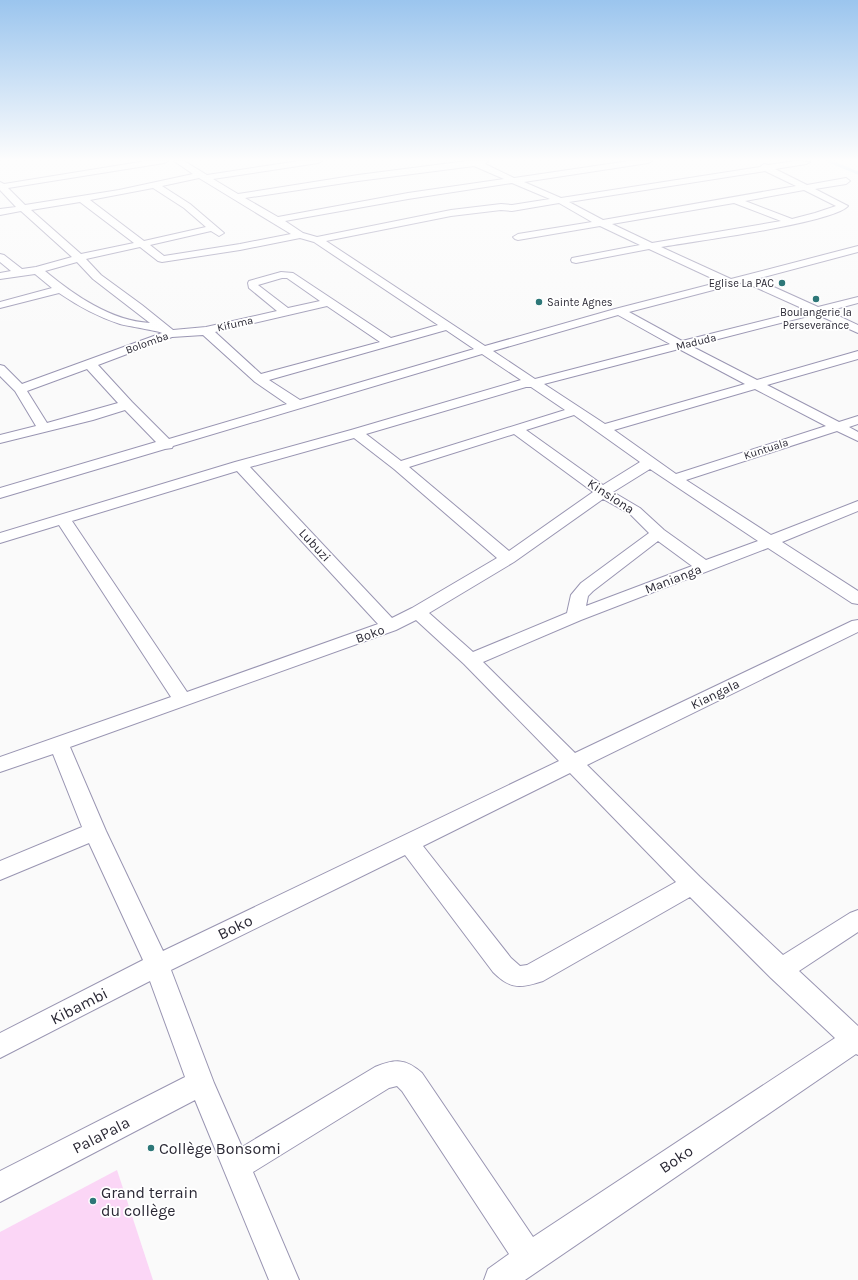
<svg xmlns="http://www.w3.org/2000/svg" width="858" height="1280" font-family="Karla,sans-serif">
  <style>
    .green { fill: #fbd6f6 }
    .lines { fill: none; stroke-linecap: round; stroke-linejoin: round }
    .stream { stroke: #c9def7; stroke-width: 3 }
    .street-casing { stroke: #9995b2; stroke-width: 2 }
    .street { fill: #fff; fill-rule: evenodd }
    .poi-dot { fill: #2d7778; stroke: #fff; stroke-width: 1.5 }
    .labels { text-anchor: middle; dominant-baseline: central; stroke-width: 3.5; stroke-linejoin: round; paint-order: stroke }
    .far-poi-label { font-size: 11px; fill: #2b2935; stroke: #fff; text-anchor: end }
    .far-street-label { font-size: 11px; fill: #2b2935; stroke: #fff }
    .street-label { font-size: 13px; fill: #2b2935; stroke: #fff }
    .near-street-label { font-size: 16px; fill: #2b2935; stroke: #fff }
    .near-poi-label { font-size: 16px; fill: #2b2935; stroke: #fff; text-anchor: start }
  </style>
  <rect width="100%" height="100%" fill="#fafafa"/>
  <path class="green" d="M117 1170 153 1280H0V1232Z"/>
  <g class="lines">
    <path class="stream" d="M829 161 858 173"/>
    <g class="street-casing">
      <path id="street" d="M146 161H168L164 163 8 188 25 205 119 190 193 174 174 161H184L207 175 299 161H322L318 163 213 179 238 194 358 175 467 161H488L485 164 514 178 629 161H652L648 163 524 182 561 198 760 167 764 164 768 165 795 161 810 162 806 164 775 169 807 185 846 178 850 181 846 184 815 189 848 206C833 223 691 242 661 247L731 279 858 246V252L756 279 818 307 858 297V303L828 311 858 325V333L816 314 691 346 757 380 858 351V359L767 385 839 422 858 416V424L849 427 858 432V441L837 431 686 480 771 535 858 501V511L782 542 858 591V604L852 603 768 548 581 620 483 662 575 753 852 621 858 620V632L587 765 700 877 783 955 850 913 858 910V932L799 971 858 1026V1055L856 1054 525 1280H484L488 1269 509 1254 402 1091 397 1086 389 1088 253 1172 299 1280H269L195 1100 0 1202V1171L185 1077 150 981 0 1058V1033L143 960 89 843 0 880V861L82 827 53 754 0 772V757L171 697 59 525 0 543V533L235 462 351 430 521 380 482 354 173 446 172 448 165 449 0 498V488L156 442 125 410 93 420 0 443V435L36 426 15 391 0 376V365L4 366 22 384 162 333C159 331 127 326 120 324 98 317 78 306 59 293L0 308V302L52 288 35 274 0 279V273L11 271 0 262V254L4 255 22 269 36 267 72 257 21 211 0 215V209L16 207 0 190V182L4 184ZM474 166 504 179 408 193 278 217 245 198 358 181ZM765 171 796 186 603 220 569 202ZM199 178 291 234 240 244 164 256 150 245 211 231 219 236 224 233 190 204 162 186ZM512 183 550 199 512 205 501 204 451 210 317 237 303 233 285 221 408 199ZM153 188 184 208 206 227 144 241 90 200ZM804 190 836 206 815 213 792 219 745 201ZM80 202 134 243 81 254 31 210ZM559 203 592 222 518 234 513 237 515 239 518 240 600 226 640 245 572 258 571 260 572 262 576 263 649 249 720 282 615 309 485 346 326 241 451 216 501 210 512 211ZM734 203 781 221 652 243 612 224ZM300 238 314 242 438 325 391 338 293 273 281 272 249 281 248 283 249 288 277 311 206 327 173 330 142 305 101 275 86 259 140 247 158 261 162 262 240 250ZM77 262 93 279 150 323C111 321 74 295 45 271ZM282 278H287L320 301 288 308 258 285ZM744 282 806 310 682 341 629 312ZM327 306 380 342 261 374 215 332ZM618 315 670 344 535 379 493 351ZM446 330 474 349 300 400 269 380ZM203 335 255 382 287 404 169 439 132 402 98 365 172 337ZM679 349 745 384 605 424 544 384ZM87 369 118 403 47 423 27 391ZM526 387H531L565 410 401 461 366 434ZM755 389 826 426 676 474 614 430ZM574 415 640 462 603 485 526 430ZM514 434 593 492 509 551 409 467ZM354 438 394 469 497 558 412 608 392 618 250 467ZM650 469 758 541 706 560 664 530 640 508 613 492ZM237 471 378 624 187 692 72 521ZM603 499 630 514 649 533 581 583 571 595 567 613 473 652 429 613 514 562ZM658 541 692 566 586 606 588 596 593 591ZM416 620 464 664 559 761 163 951 106 831 70 747 396 630ZM570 773 676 882 527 965 520 966 511 958 423 846ZM405 855 493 972C511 990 521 988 543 981L690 897 771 978 835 1038 533 1237 422 1073C405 1058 395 1059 375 1067L242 1147 214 1083 171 970Z"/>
    </g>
    <use href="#street" class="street"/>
  </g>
  <linearGradient id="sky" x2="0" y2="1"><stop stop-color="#9bc5ee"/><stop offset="0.47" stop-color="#fdfdfd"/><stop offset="1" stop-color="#fdfdfd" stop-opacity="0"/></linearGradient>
  <rect width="858" height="340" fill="url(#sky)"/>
  <g class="poi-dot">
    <circle cx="782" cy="283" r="4"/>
    <circle cx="816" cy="299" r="4"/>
    <circle cx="539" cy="302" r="4"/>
    <circle cx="151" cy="1148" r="4"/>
    <circle cx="93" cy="1201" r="4"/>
  </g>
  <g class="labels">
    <g class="far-poi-label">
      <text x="774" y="283">Eglise La PAC</text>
      <text x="547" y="302" text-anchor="start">Sainte Agnes</text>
      <text x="816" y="312" text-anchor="middle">Boulangerie la<tspan x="816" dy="13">Perseverance</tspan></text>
    </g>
    <g class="far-street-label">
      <text transform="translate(235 324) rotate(-13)">Kifuma</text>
      <text transform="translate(696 342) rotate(-14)">Maduda</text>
      <text transform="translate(147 343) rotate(-20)">Bolomba</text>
      <text transform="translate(766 449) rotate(-18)">Kuntuala</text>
    </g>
    <g class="street-label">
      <text transform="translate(611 496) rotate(33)">Kinsiona</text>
      <text transform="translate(315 545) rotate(47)">Lubuzi</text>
      <text transform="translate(673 579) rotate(-21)">Manianga</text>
      <text transform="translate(370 634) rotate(-20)">Boko</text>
      <text transform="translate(715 694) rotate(-26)">Kiangala</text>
    </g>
    <g class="near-street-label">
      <text transform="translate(235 927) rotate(-26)">Boko</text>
      <text transform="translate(79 1006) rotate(-27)">Kibambi</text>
      <text transform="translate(101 1135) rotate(-27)">PalaPala</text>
      <text transform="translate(676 1159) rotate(-34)">Boko</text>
    </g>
    <g class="near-poi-label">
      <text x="159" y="1148">Collège Bonsomi</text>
      <text x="101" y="1192">Grand terrain<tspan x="101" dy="18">du collège</tspan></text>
    </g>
  </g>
</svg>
